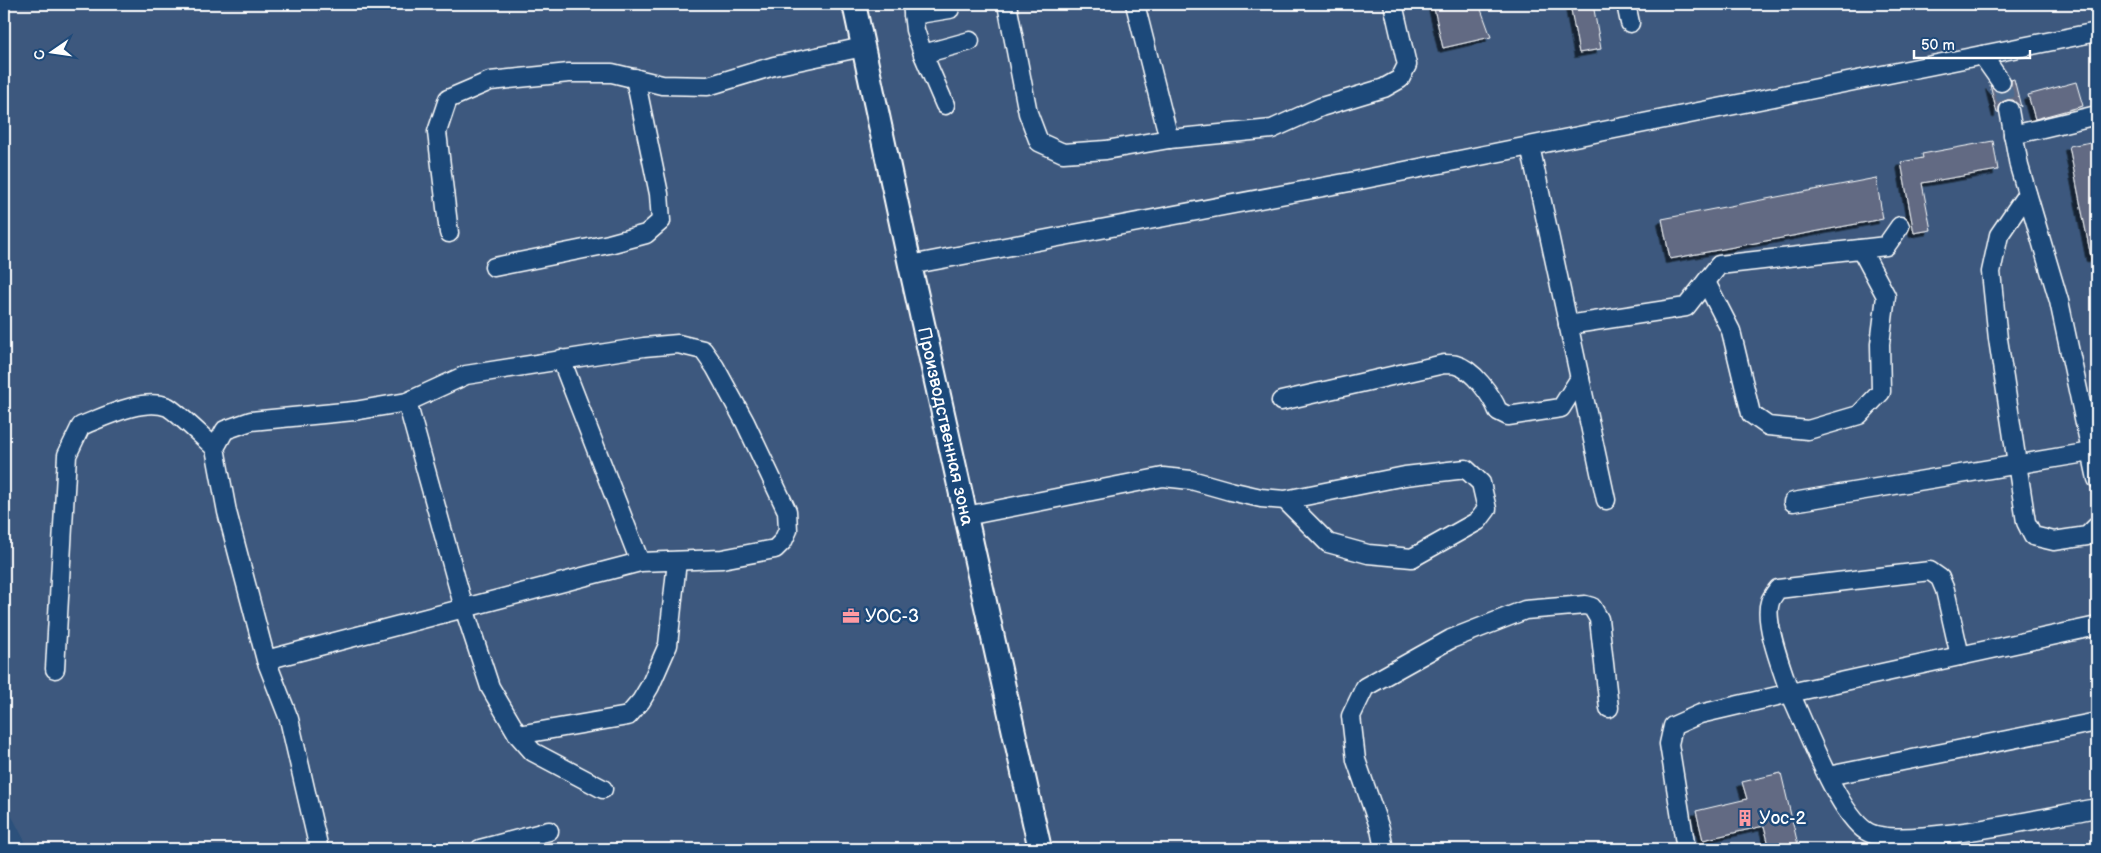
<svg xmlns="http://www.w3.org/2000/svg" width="2101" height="853" font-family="'Balsamiq Sans',sans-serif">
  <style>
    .built { fill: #3c597e }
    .building { fill: #626b83; stroke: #fff; filter: url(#shadow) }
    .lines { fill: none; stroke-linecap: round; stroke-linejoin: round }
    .minor-tunnel { stroke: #4c6b90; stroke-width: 18; stroke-dasharray: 18 9; stroke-linecap: butt }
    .minor-casing { stroke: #fff; stroke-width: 21 }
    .major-casing { stroke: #fff; stroke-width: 26 }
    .minor { stroke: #1f4a7a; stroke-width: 18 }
    .major { stroke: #1f4a7a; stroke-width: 22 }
    .labels { text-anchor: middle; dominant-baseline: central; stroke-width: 5; stroke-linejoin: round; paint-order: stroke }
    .street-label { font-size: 18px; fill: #fff; stroke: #1f4a7a }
    .poi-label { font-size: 18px; fill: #fff; stroke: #1f4a7a; text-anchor: start }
  </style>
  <defs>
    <filter id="shadow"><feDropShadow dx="-4.5" dy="4.5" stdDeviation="0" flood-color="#0009"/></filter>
  </defs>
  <rect width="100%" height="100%" fill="#2c517c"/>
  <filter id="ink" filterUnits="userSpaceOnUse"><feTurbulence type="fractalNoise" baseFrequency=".02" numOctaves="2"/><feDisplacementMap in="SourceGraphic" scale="10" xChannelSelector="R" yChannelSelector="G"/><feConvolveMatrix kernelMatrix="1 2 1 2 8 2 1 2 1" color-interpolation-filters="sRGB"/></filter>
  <g filter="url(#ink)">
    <path class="built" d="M4 4H2097V849H29L4 801Z"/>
    <g class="building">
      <path d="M1433 4H1479L1491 37 1443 48Z"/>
      <path d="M1570 4H1593L1601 49 1579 53Z"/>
      <path d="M2014 79 2021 107 2013 100H2007L2002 102 1999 107V113H1997L1990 85 1996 91 2002 92 2007 90 2011 86V80Z"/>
      <path d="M2076 82 2083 106 2035 119 2028 95Z"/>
      <path d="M1993 141 1998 170 1922 183 1931 230 1914 233 1901 162 1923 158 1922 154Z"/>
      <path d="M2097 141V257H2091L2069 146Z"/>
      <path d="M1876 178 1883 219 1670 259 1662 219Z"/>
      <path d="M1781 773 1799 849H1770L1764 826 1703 840 1696 811 1747 799 1742 782Z"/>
    </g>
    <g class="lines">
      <path class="minor-tunnel" d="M2001 82 2009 110"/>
      <g class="minor-casing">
        <g id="minor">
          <path d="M912 4 915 30 923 54 945 105"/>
          <path d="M1007 4 1028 113 1039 142 1063 153 1106 150 1169 139 1272 129 1321 107 1384 88 1400 79 1407 65 1393 4"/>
          <path d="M1135 4 1169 139"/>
          <path d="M1626 4 1630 23"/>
          <path d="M913 15 950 9"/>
          <path d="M923 54 970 41"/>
          <path d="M1982 55 2001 82"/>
          <path d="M2009 110 2019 166 2059 301 2097 479"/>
          <path d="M2013 135 2097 115"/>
          <path d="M1530 146 1606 500"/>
          <path d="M2027 194 1999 235 1991 272 1998 339 2026 522 2033 536 2054 541 2087 536 2097 526"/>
          <path d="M449 233 437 132 448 99 490 81 569 73H612L662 85 708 86 774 66 863 47"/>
          <path d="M910 265 1355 181 2097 32"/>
          <path d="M494 267 609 244 646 234 661 221 659 194 635 78"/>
          <path d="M1706 282 1731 331 1751 414 1768 426 1808 430 1859 415 1881 392 1880 344 1886 296 1861 249"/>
          <path d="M1568 325 1686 307 1719 265 1886 246 1900 226"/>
          <path d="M561 359 640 562"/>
          <path d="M1281 401 1444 364C1448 364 1453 364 1456 365 1473 369 1492 396 1498 411L1508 416 1561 408 1580 378"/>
          <path d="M407 402 464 608 490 687 518 735 533 752 603 789"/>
          <path d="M1793 502 2091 452"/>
          <path d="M966 516 1163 477 1191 480 1230 491 1261 498 1285 500 1405 476 1466 469 1481 483 1487 509 1478 521 1412 558 1368 554 1328 543 1285 500"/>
          <path d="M2097 626 1790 693C1806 726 1837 812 1866 831 1898 852 2054 815 2097 808"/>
          <path d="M266 660 640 562 722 559 775 549 783 541 788 530 787 511 745 422 715 367 703 350 678 344 644 347 466 375 407 402 354 411 251 421 225 430 215 448 227 512 266 660 289 719 319 849"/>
          <path d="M55 669 67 455 81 426C104 417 143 397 168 407 177 412 206 440 215 448"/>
          <path d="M518 735 628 716 641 701 650 686 668 645 677 561"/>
          <path d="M1828 776 2097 722"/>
          <path d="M480 849 549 831"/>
          <path d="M1384 849 1380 829 1356 760 1351 716 1365 687 1451 639 1525 610 1585 605 1592 607 1599 619 1609 708"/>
          <path d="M1686 849 1669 744 1673 726 1700 714 1790 693C1783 672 1763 622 1770 602 1771 598 1775 593 1778 589L1930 571 1940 578 1945 590 1960 656"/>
        </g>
      </g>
      <g class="major-casing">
        <g id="major">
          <path id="s1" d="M854 4 910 265 1040 849"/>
        </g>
      </g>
      <use href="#minor" class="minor"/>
      <use href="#major" class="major"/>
    </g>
  </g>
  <defs>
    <g id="office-bare" transform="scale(1.35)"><path d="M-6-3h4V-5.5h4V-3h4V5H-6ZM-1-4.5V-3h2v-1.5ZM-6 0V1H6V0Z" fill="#ff9aa2" stroke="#1f4a7a" stroke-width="2.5" paint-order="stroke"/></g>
    <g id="building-bare" transform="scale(1.35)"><path d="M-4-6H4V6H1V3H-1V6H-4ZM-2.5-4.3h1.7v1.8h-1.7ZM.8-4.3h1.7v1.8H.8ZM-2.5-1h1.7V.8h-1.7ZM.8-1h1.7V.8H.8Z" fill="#ff9aa2" stroke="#1f4a7a" stroke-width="2.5" paint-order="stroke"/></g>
  </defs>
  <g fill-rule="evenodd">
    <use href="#office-bare" x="851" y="616"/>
    <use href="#building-bare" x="1745" y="818"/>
  </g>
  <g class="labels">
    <g class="street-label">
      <text stroke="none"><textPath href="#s1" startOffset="432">Производственная зона</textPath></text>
    </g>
    <g class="poi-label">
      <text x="865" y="616">УОС-3</text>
      <text x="1759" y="818">Уос-2</text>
    </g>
  </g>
  <rect width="2101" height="853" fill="none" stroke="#1f4a7a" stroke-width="20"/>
  <rect x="10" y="10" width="2081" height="833" fill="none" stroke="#fff" stroke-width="2" filter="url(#ink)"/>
  <g transform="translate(52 52) rotate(257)" stroke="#1f4a7a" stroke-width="4" paint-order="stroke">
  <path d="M0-4L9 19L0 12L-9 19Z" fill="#ffffff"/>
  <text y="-8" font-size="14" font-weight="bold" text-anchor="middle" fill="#ffffff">С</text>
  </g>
  <path d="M1914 50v8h116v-8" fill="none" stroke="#ffffff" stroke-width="2.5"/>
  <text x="1921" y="50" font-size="15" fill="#ffffff" stroke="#1f4a7a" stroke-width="4" paint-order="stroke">50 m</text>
</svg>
